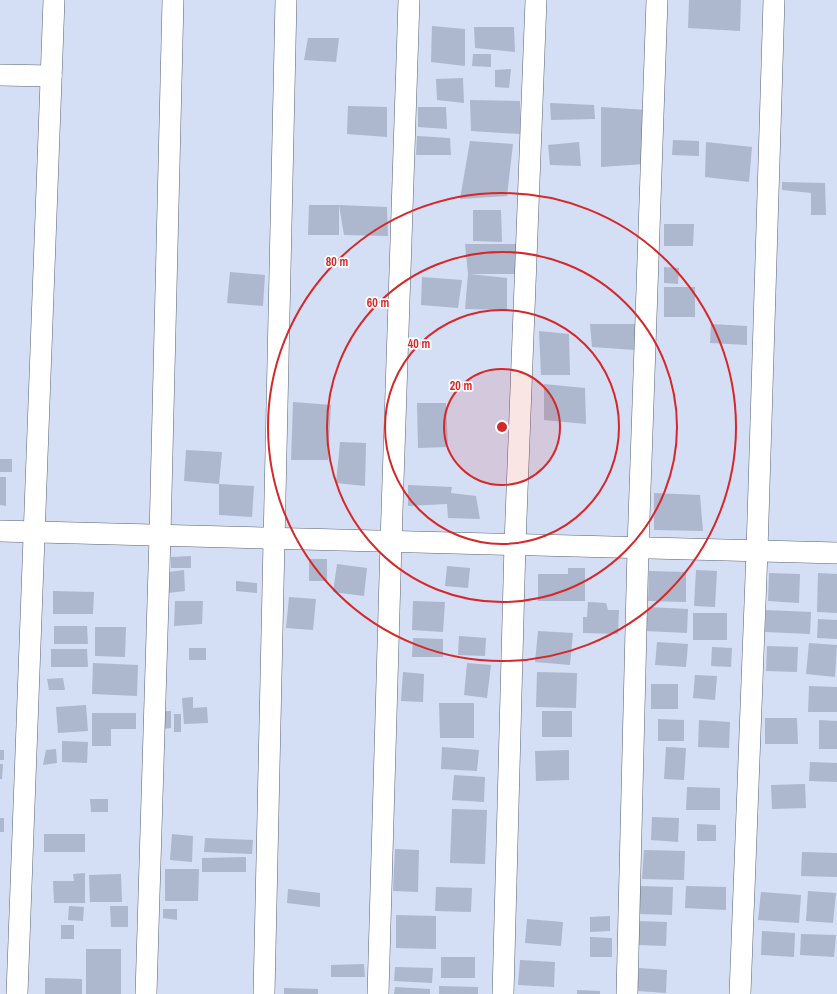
<svg xmlns="http://www.w3.org/2000/svg" width="837" height="994" font-family="'Archivo Narrow',sans-serif">
  <style>
    .building { fill: #adb7cd }
    .lines { fill: none; stroke-linecap: round; stroke-linejoin: round }
    .street-casing { stroke: #596276; stroke-width: 22 }
    .street { stroke: #fff; stroke-width: 21 }
    .ring { fill: none; stroke: #d62828; stroke-width: 2 }
    .centre { fill: #d62828; stroke: #fff; stroke-width: 2 }
    .ring-label { font-size: 12px; text-anchor: middle; font-weight: bold; fill: #d62828; stroke: #fff; stroke-width: 3.5; stroke-linejoin: round; paint-order: stroke }
  </style>
  <rect width="100%" height="100%" fill="#d4def5"/>
  <g class="building">
    <path d="M689 0H741L740 31 688 28Z"/>
    <path d="M432 26 465 29V66L431 62Z"/>
    <path d="M474 27H514L515 52 475 48Z"/>
    <path d="M308 38H339L336 62 304 60Z"/>
    <path d="M473 54H491V67L472 66Z"/>
    <path d="M511 69 509 88 495 87V70Z"/>
    <path d="M463 78 464 103 437 100 436 79Z"/>
    <path d="M470 100 520 101V134L471 131Z"/>
    <path d="M550 103 594 105 595 119 551 120Z"/>
    <path d="M348 106 387 107V137L347 134Z"/>
    <path d="M418 107H446L447 129 418 127Z"/>
    <path d="M601 107 647 110 645 164 601 167Z"/>
    <path d="M417 136 450 138 451 155H416Z"/>
    <path d="M673 140 699 141V156L672 155Z"/>
    <path d="M470 141 513 144 507 196 460 199Z"/>
    <path d="M579 142 581 166 550 165 548 145Z"/>
    <path d="M706 142 752 147 749 182 705 177Z"/>
    <path d="M782 182 825 183 826 215H811V193L782 190Z"/>
    <path d="M309 205H339V235H308Z"/>
    <path d="M339 205 387 207 388 236 344 235Z"/>
    <path d="M473 210H501L502 242 473 241Z"/>
    <path d="M664 224H694L693 246H664Z"/>
    <path d="M465 244H516L517 274H470L507 278V310L465 309 468 274Z"/>
    <path d="M664 267 679 268 678 284 664 283Z"/>
    <path d="M230 272 265 275 263 306 227 303Z"/>
    <path d="M422 277 462 280 458 308 421 305Z"/>
    <rect x="664" y="287" width="31" height="30"/>
    <path d="M590 324H636L635 350 592 347Z"/>
    <path d="M711 324 747 326V345L710 343Z"/>
    <path d="M539 331 569 334 570 375H541Z"/>
    <path d="M544 384 585 388 586 424 544 420Z"/>
    <path d="M293 402 331 405 328 460H291Z"/>
    <path d="M417 403H446L448 447 418 448Z"/>
    <path d="M340 442 366 443 365 486 336 483Z"/>
    <path d="M186 450 222 452 219 484 184 481Z"/>
    <rect x="0" y="459" width="12" height="13"/>
    <path d="M0 477H6V506L0 505Z"/>
    <path d="M219 484 254 486 252 517 219 515Z"/>
    <path d="M408 485 452 487 451 493 476 496 480 519 448 518 447 504 408 506Z"/>
    <path d="M654 493 700 495 703 531 654 530Z"/>
    <path d="M191 556V568H171V557Z"/>
    <rect x="309" y="559" width="18" height="22"/>
    <path d="M337 564 367 568 364 596 333 592Z"/>
    <path d="M447 566 470 568 468 588 445 586Z"/>
    <path d="M568 568H585V601H538V574H568Z"/>
    <path d="M184 570 185 591 168 593V572Z"/>
    <path d="M696 570 717 571 715 607 694 606Z"/>
    <path d="M649 571 686 572V602L648 601Z"/>
    <path d="M769 573 800 574 799 603 768 601Z"/>
    <path d="M818 573 837 574V613L817 612Z"/>
    <path d="M236 581 257 583V593L236 591Z"/>
    <path d="M53 591 94 592 93 614H53Z"/>
    <path d="M289 597 316 599 313 630 286 628Z"/>
    <path d="M175 601H203L202 624 174 626Z"/>
    <path d="M413 601 445 602 443 632 412 630Z"/>
    <path d="M588 602 606 603 608 610H619L618 634 583 633V617H587Z"/>
    <path d="M648 607 688 609 687 633 646 631Z"/>
    <path d="M766 610 811 612 810 634 765 632Z"/>
    <rect x="693" y="613" width="34" height="27"/>
    <path d="M818 619 837 620V639L817 638Z"/>
    <path d="M54 626H87L88 644H54Z"/>
    <path d="M95 627H126L125 657 95 656Z"/>
    <path d="M538 631 573 633 570 665 535 662Z"/>
    <path d="M459 636 486 638 485 656 458 655Z"/>
    <path d="M413 638 443 639V657H412Z"/>
    <path d="M657 642 688 644 686 667 655 665Z"/>
    <path d="M809 643 837 645 835 677 806 674Z"/>
    <path d="M767 646 798 647 797 672 766 671Z"/>
    <path d="M712 647 732 648 731 667 711 666Z"/>
    <rect x="189" y="648" width="17" height="12"/>
    <path d="M51 649H87L88 667H51Z"/>
    <path d="M93 663 138 665 137 696 92 694Z"/>
    <path d="M467 663 491 665 487 698 464 695Z"/>
    <path d="M403 672 424 674 423 702 401 701Z"/>
    <path d="M537 672 577 673 576 708 536 707Z"/>
    <path d="M695 675 717 676 715 700 693 698Z"/>
    <path d="M63 678 65 690H49L47 679Z"/>
    <rect x="651" y="684" width="27" height="25"/>
    <path d="M809 686 837 687V712H808Z"/>
    <path d="M193 697V708L207 707 208 723 184 724 182 698Z"/>
    <path d="M439 703H474V738H440Z"/>
    <path d="M86 705 88 731 58 733 56 707Z"/>
    <path d="M162 711H171V728L163 729Z"/>
    <rect x="542" y="711" width="30" height="26"/>
    <path d="M92 713H136V729H111V746H92Z"/>
    <rect x="174" y="714" width="7" height="18"/>
    <path d="M765 718H797L798 744H765Z"/>
    <path d="M658 719 684 720V741H658Z"/>
    <path d="M699 720 730 722 729 748 698 747Z"/>
    <path d="M819 720 837 721V749H819Z"/>
    <path d="M62 741 88 742 87 763 62 762Z"/>
    <path d="M442 747 479 750 477 771 441 769Z"/>
    <path d="M666 747 686 748 684 780 664 779Z"/>
    <path d="M56 749 57 763 43 765 46 750Z"/>
    <rect x="0" y="750" width="4" height="10"/>
    <path d="M569 750V780L536 781 535 751Z"/>
    <path d="M810 762 837 763V782L809 781Z"/>
    <path d="M0 764H3L2 779H0Z"/>
    <path d="M454 775 485 777 484 802 452 800Z"/>
    <path d="M805 784 806 808 772 809 771 785Z"/>
    <path d="M687 787 720 788V810H686Z"/>
    <path d="M90 799H108V812H91Z"/>
    <path d="M452 809 487 810 485 864 450 863Z"/>
    <path d="M652 817 679 818 678 842 651 840Z"/>
    <rect x="0" y="818" width="4" height="14"/>
    <path d="M697 824 716 825V841H697Z"/>
    <rect x="44" y="834" width="41" height="18"/>
    <path d="M172 834 193 836 192 862 170 860Z"/>
    <path d="M205 838 253 840 252 854 204 852Z"/>
    <path d="M395 849 419 850 418 892 393 891Z"/>
    <path d="M644 850 685 851 684 880 642 879Z"/>
    <path d="M802 852 837 853V877L801 876Z"/>
    <path d="M246 857V872H202V858Z"/>
    <path d="M165 869H199L198 901H165Z"/>
    <path d="M85 873V903H54L53 881H74L73 874Z"/>
    <path d="M121 874 122 902H90L89 875Z"/>
    <path d="M638 886 673 887 672 915 638 914Z"/>
    <path d="M686 886 726 887V910L685 908Z"/>
    <path d="M436 887 472 888 471 912 435 911Z"/>
    <path d="M288 889 320 893V907L287 903Z"/>
    <path d="M808 891 836 893 833 923 806 921Z"/>
    <path d="M761 892 801 895 799 923 758 920Z"/>
    <path d="M69 906 84 907 83 921 68 920Z"/>
    <path d="M110 906H128V927H111Z"/>
    <path d="M163 909H177V920L163 918Z"/>
    <path d="M396 915 436 916V949L396 948Z"/>
    <path d="M610 916V931L590 932V917Z"/>
    <path d="M527 919 563 922 561 946 525 943Z"/>
    <path d="M637 921 667 922 666 946 637 945Z"/>
    <rect x="61" y="925" width="13" height="14"/>
    <path d="M762 931 795 933 794 957 761 955Z"/>
    <path d="M801 934 836 935 834 957 800 955Z"/>
    <path d="M590 937 612 938V957H590Z"/>
    <rect x="86" y="949" width="35" height="45"/>
    <rect x="441" y="957" width="34" height="21"/>
    <path d="M520 960 555 962 554 987 518 985Z"/>
    <path d="M364 964 365 977H331V965Z"/>
    <path d="M395 967 433 968 432 983 394 981Z"/>
    <path d="M639 968 667 970 666 993 637 991Z"/>
    <path d="M45 978 82 979V994H45Z"/>
    <path d="M439 986 478 987V994H439Z"/>
    <path d="M395 987 430 989V994H394Z"/>
    <path d="M284 988 318 989V994H284Z"/>
    <path d="M577 990 600 991V994H577Z"/>
  </g>
  <g class="lines">
    <g class="street-casing">
      <g id="street">
        <path d="M0 75 51 76"/>
        <path d="M0 531 837 553"/>
        <path d="M17 994 54 0"/>
        <path d="M146 994 160 536 173 0"/>
        <path d="M264 994 286 0"/>
        <path d="M378 994 391 542 409 0"/>
        <path d="M503 994 515 544 536 0"/>
        <path d="M627 994 638 548 657 0"/>
        <path d="M740 994 757 551 774 0"/>
      </g>
    </g>
    <use href="#street" class="street"/>
  </g>
  <circle cx="502" cy="427" r="58" fill="#d62828" fill-opacity=".12"/>
  <g class="ring">
    <circle cx="502" cy="427" r="58"/>
    <circle cx="502" cy="427" r="117"/>
    <circle cx="502" cy="427" r="175"/>
    <circle cx="502" cy="427" r="234"/>
  </g>
  <circle cx="502" cy="427" r="6" class="centre"/>
  <g class="ring-label">
    <text x="337" y="266">80 m</text>
    <text x="378" y="307">60 m</text>
    <text x="419" y="348">40 m</text>
    <text x="461" y="390">20 m</text>
  </g>
</svg>
